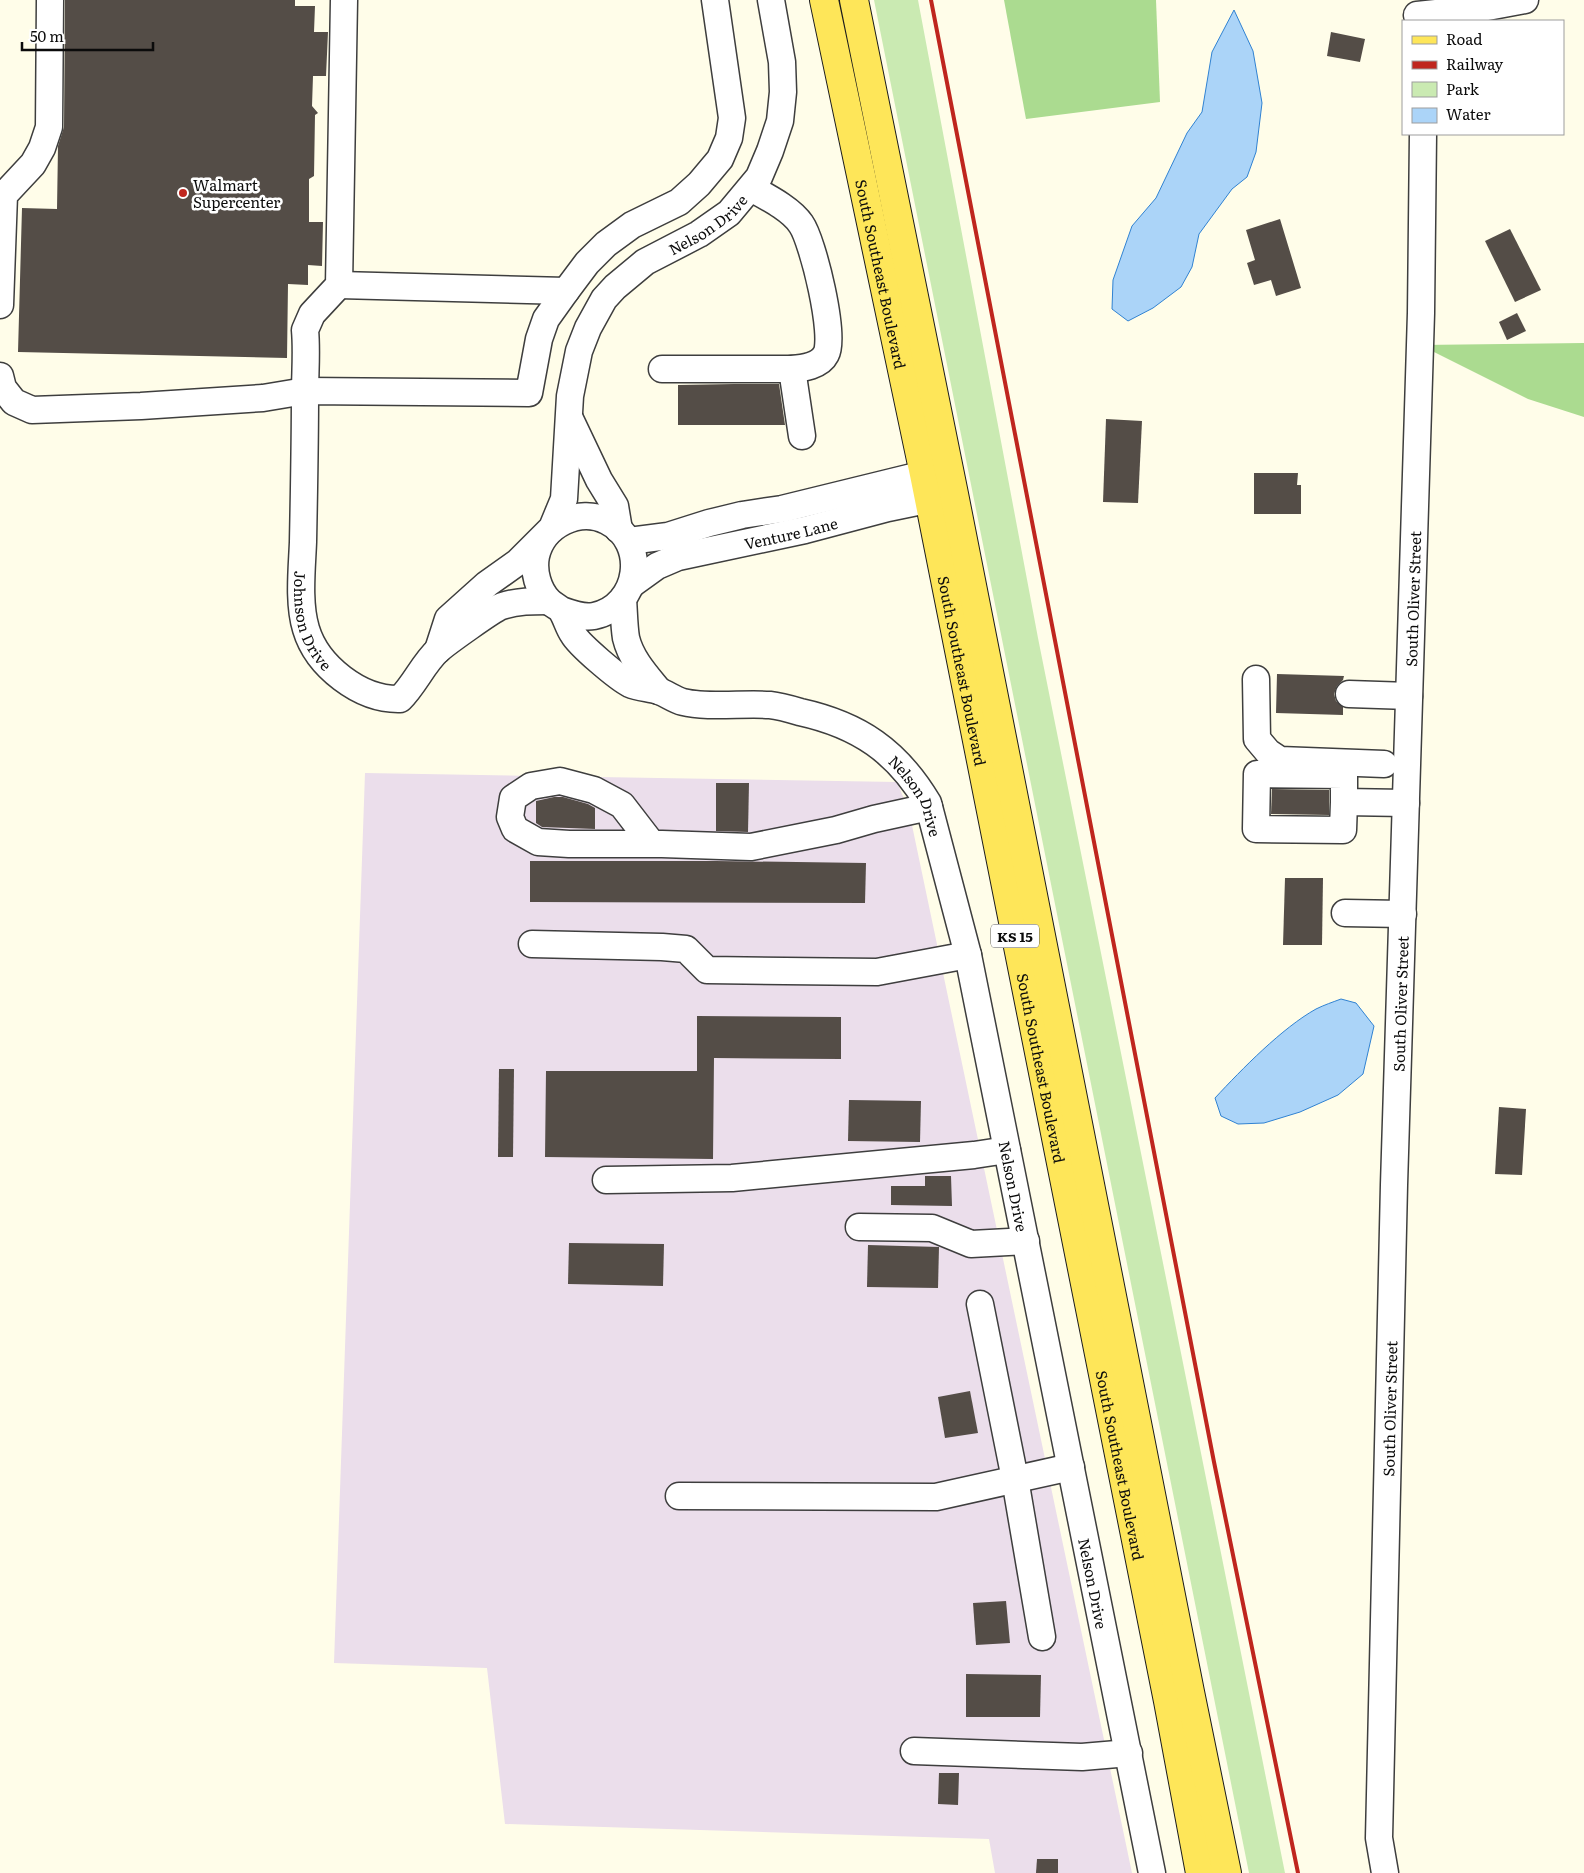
<svg xmlns="http://www.w3.org/2000/svg" width="1584" height="1873" font-family="Literata,serif">
  <style>
    .industrial { fill: #ebdeeb }
    .green { fill: #caeab2 }
    .forest { fill: #abdb90 }
    .water { fill: #abd4f8; stroke: #3082d2 }
    .building { fill: #544d47 }
    .lines { fill: none; stroke-linecap: round; stroke-linejoin: round }
    .minor-casing { stroke: #3e3e3e; stroke-width: 29 }
    .major-casing { stroke: #1c1c1c; stroke-width: 30 }
    .minor { stroke: #fff; stroke-width: 26 }
    .major { stroke: #fee659; stroke-width: 28 }
    .rail { stroke: #bf261e; stroke-width: 4 }
    .poi-dot { fill: #bf261e; stroke: #fff; stroke-width: 2 }
    .labels { text-anchor: middle; dominant-baseline: central; stroke-width: 5; stroke-linejoin: round; paint-order: stroke }
    .shield { fill: #fff; stroke: #545454; stroke-width: 1 }
    .shield-label { font-size: 14px; font-weight: bold; fill: #0b0b0b }
    .poi-label { font-size: 15px; fill: #0b0b0b; stroke: #fff; text-anchor: start }
    .street-label { font-size: 15px; fill: #0b0b0b; stroke: #fff }
  </style>
  <rect width="100%" height="100%" fill="#fffde9"/>
  <path class="industrial" d="M365 773 897 782 909 811 1132 1873H995L989 1839 505 1824 487 1668 334 1663Z"/>
  <path class="green" d="M874 0H918L1038 638 1285 1873H1249Z"/>
  <g class="forest">
    <path d="M1004 0H1156L1160 102 1026 119Z"/>
    <path d="M1584 343V417L1528 399 1420 345Z"/>
  </g>
  <g class="water">
    <path d="M1234 10 1253 51 1262 103 1256 152 1247 177 1232 189 1199 234 1192 267 1181 287 1153 308 1128 321 1112 309 1113 280 1132 226 1156 198 1187 133 1202 112 1212 52Z"/>
    <path d="M1341 999 1356 1003 1374 1026 1363 1074 1338 1095 1300 1112 1264 1123 1238 1124 1221 1116 1215 1098C1242 1069 1282 1028 1316 1009 1324 1005 1333 1002 1341 999Z"/>
  </g>
  <g class="building">
    <path d="M65 0H295V6H315L314 32H328L326 76H313L312 106 318 113 315 115 314 176 309 179V222H323L322 266 308 265V285L288 284 287 358 18 352 22 208 57 209 58 146 64 127Z"/>
    <path d="M1331 32 1365 39 1360 62 1327 56Z"/>
    <path d="M1280 219 1301 288 1276 296 1271 280 1254 285 1247 263 1255 260 1246 230Z"/>
    <path d="M1510 229 1541 290 1515 302 1485 241Z"/>
    <path d="M1517 313 1526 331 1507 340 1499 322Z"/>
    <path d="M734 384H779L785 425H678V385Z"/>
    <path d="M1106 419 1142 421 1138 503 1103 502Z"/>
    <path d="M1254 473H1298L1297 485H1301V514H1254Z"/>
    <path d="M1277 674 1344 676 1343 680 1337 686 1334 694 1336 701 1343 707V715L1276 713Z"/>
    <path d="M716 783H749L748 832 716 831Z"/>
    <path d="M1272 789 1329 790V815L1271 814Z"/>
    <path d="M554 797H563L588 804 595 808V829L542 827 536 823V801Z"/>
    <path d="M530 861H716L866 863 865 903 530 902Z"/>
    <path d="M1285 878H1323L1322 945H1283Z"/>
    <path d="M697 1016 841 1017V1059L714 1058 713 1159 545 1157 546 1071H697Z"/>
    <path d="M499 1069H514L513 1157H498Z"/>
    <path d="M849 1100 921 1101 920 1142 848 1141Z"/>
    <path d="M1499 1107 1526 1109 1522 1175 1495 1174Z"/>
    <path d="M925 1176H951L952 1206 891 1205V1186H925Z"/>
    <path d="M569 1243 664 1244 663 1286 568 1284Z"/>
    <path d="M868 1245 939 1247 938 1288 867 1287Z"/>
    <path d="M970 1391 978 1433 945 1438 938 1397Z"/>
    <path d="M1006 1601 1010 1643 976 1645 973 1603Z"/>
    <path d="M966 1674 1041 1675 1040 1717H966Z"/>
    <path d="M939 1773H959L958 1805 938 1804Z"/>
    <path d="M1037 1859H1058V1873H1036Z"/>
  </g>
  <g class="lines">
    <g class="minor-casing">
      <g id="minor">
        <path id="s1" d="M344 0 339 285 312 314 305 330C307 351 305 373 305 394 305 443 304 492 303 542 302 568 298 603 306 629 317 666 360 700 400 699 415 684 423 664 438 650 446 643 493 609 502 606 517 601 533 601 548 601"/>
        <path d="M1417 15 1482 8 1525 0"/>
        <path d="M751 188C767 197 791 209 801 224 813 241 836 337 826 354 820 366 803 368 792 369"/>
        <path d="M339 285 566 291"/>
        <path d="M0 305 4 195 33 164 42 148 49 127 50 0"/>
        <path d="M662 369H792L802 436"/>
        <path d="M0 376 3 388 14 402 32 410 141 406 263 398 305 391 529 393 539 339 546 319 566 291 587 263 606 244 632 225 679 202 699 184 720 159 729 138 732 118 715 0"/>
        <path d="M570 419 599 480 615 506 619 530"/>
        <path d="M629 541 668 536 709 523 742 515 782 509 945 469"/>
        <path id="s2" d="M632 584 657 566 678 557 805 530 888 508 951 495"/>
        <path d="M623 599C624 612 624 626 626 638 631 659 646 675 659 691"/>
        <path id="s3" d="M561 610C572 614 583 618 594 616 640 607 649 542 607 521 579 507 543 525 536 556 533 571 538 590 549 601 553 605 558 607 561 610 566 617 568 627 573 634 579 645 618 678 630 684 639 688 650 688 659 691 667 694 675 700 683 702 707 708 744 703 770 705 780 706 790 709 800 712 859 725 897 751 928 803L968 955 1152 1873"/>
        <path id="s4" d="M438 650 448 619 487 584 518 562 552 528 564 499 570 396 579 351 588 328 604 299 615 287 645 262 699 234 729 213 759 177 770 151 780 121 783 92 782 62 771 0"/>
        <path d="M1256 679 1257 739 1268 752 1280 760 1384 764"/>
        <path d="M1349 694 1409 696"/>
        <path d="M1344 802V775L1257 774 1256 829 1343 830 1344 802 1406 803"/>
        <path d="M652 844 622 805 594 790 560 781 531 786 513 798 510 817 515 829 538 842 569 844H662L751 847 836 830 874 819 929 807"/>
        <path d="M1345 913 1403 914"/>
        <path d="M532 944 662 947 686 949 707 970 877 972 968 955"/>
        <path d="M606 1180 732 1178 974 1155 1007 1150"/>
        <path d="M859 1227 932 1228 971 1244 1026 1241"/>
        <path d="M980 1304 1015 1479 1042 1637"/>
        <path d="M679 1496 936 1497 1071 1467"/>
        <path d="M914 1751 1082 1757 1129 1753"/>
        <path id="s5" d="M1385 1873 1379 1838 1394 1185 1421 313 1423 134"/>
      </g>
    </g>
    <g class="major-casing">
      <g id="major">
        <path id="s6" d="M824 0 924 474 1168 1701 1200 1873"/>
        <path d="M854 0 954 494 1190 1692 1227 1873"/>
      </g>
    </g>
    <use href="#minor" class="minor"/>
    <use href="#major" class="major"/>
    <path class="rail" d="M931 0 1214 1462 1298 1873"/>
  </g>
  <circle class="poi-dot" cx="183" cy="193" r="5"/>
  <g class="labels">
    <rect class="shield" x="991" y="924.5" width="48" height="23" rx="4"/>
    <g class="shield-label">
      <text x="1015" y="936">KS 15</text>
    </g>
    <g class="poi-label">
      <text x="193" y="184">Walmart<tspan x="193" dy="17">Supercenter</tspan></text>
    </g>
    <g class="street-label">
      <text stroke="none"><textPath href="#s4" startOffset="538">Nelson Drive</textPath></text>
      <text stroke="none"><textPath href="#s6" startOffset="280">South Southeast Boulevard</textPath></text>
      <text stroke="none"><textPath href="#s2" startOffset="169">Venture Lane</textPath></text>
      <text stroke="none"><textPath href="#s5" startOffset="1275">South Oliver Street</textPath></text>
      <text stroke="none"><textPath href="#s1" startOffset="635">Johnson Drive</textPath></text>
      <text stroke="none"><textPath href="#s6" startOffset="685">South Southeast Boulevard</textPath></text>
      <text stroke="none"><textPath href="#s3" startOffset="740">Nelson Drive</textPath></text>
      <text stroke="none"><textPath href="#s5" startOffset="870">South Oliver Street</textPath></text>
      <text stroke="none"><textPath href="#s6" startOffset="1090">South Southeast Boulevard</textPath></text>
      <text stroke="none"><textPath href="#s3" startOffset="1145">Nelson Drive</textPath></text>
      <text stroke="none"><textPath href="#s5" startOffset="465">South Oliver Street</textPath></text>
      <text stroke="none"><textPath href="#s6" startOffset="1495">South Southeast Boulevard</textPath></text>
      <text stroke="none"><textPath href="#s3" startOffset="1550">Nelson Drive</textPath></text>
    </g>
  </g>
  <rect x="1402" y="20" width="162" height="115" fill="#ffffff" stroke="#9d9d9d"/>
  <rect x="1412" y="36" width="25" height="8" fill="#fee659" stroke="#9d9d9d"/>
  <text x="1446" y="45" font-size="15" fill="#0b0b0b">Road</text>
  <rect x="1412" y="61" width="25" height="8" fill="#bf261e" stroke="#9d9d9d"/>
  <text x="1446" y="70" font-size="15" fill="#0b0b0b">Railway</text>
  <rect x="1412" y="82" width="25" height="15" fill="#caeab2" stroke="#9d9d9d"/>
  <text x="1446" y="95" font-size="15" fill="#0b0b0b">Park</text>
  <rect x="1412" y="108" width="25" height="15" fill="#abd4f8" stroke="#9d9d9d"/>
  <text x="1446" y="120" font-size="15" fill="#0b0b0b">Water</text>
  <path d="M22 42v8h131v-8" fill="none" stroke="#0b0b0b" stroke-width="2.5"/>
  <text x="30" y="42" font-size="15" fill="#0b0b0b" stroke="#ffffff" stroke-width="4" paint-order="stroke">50 m</text>
</svg>
